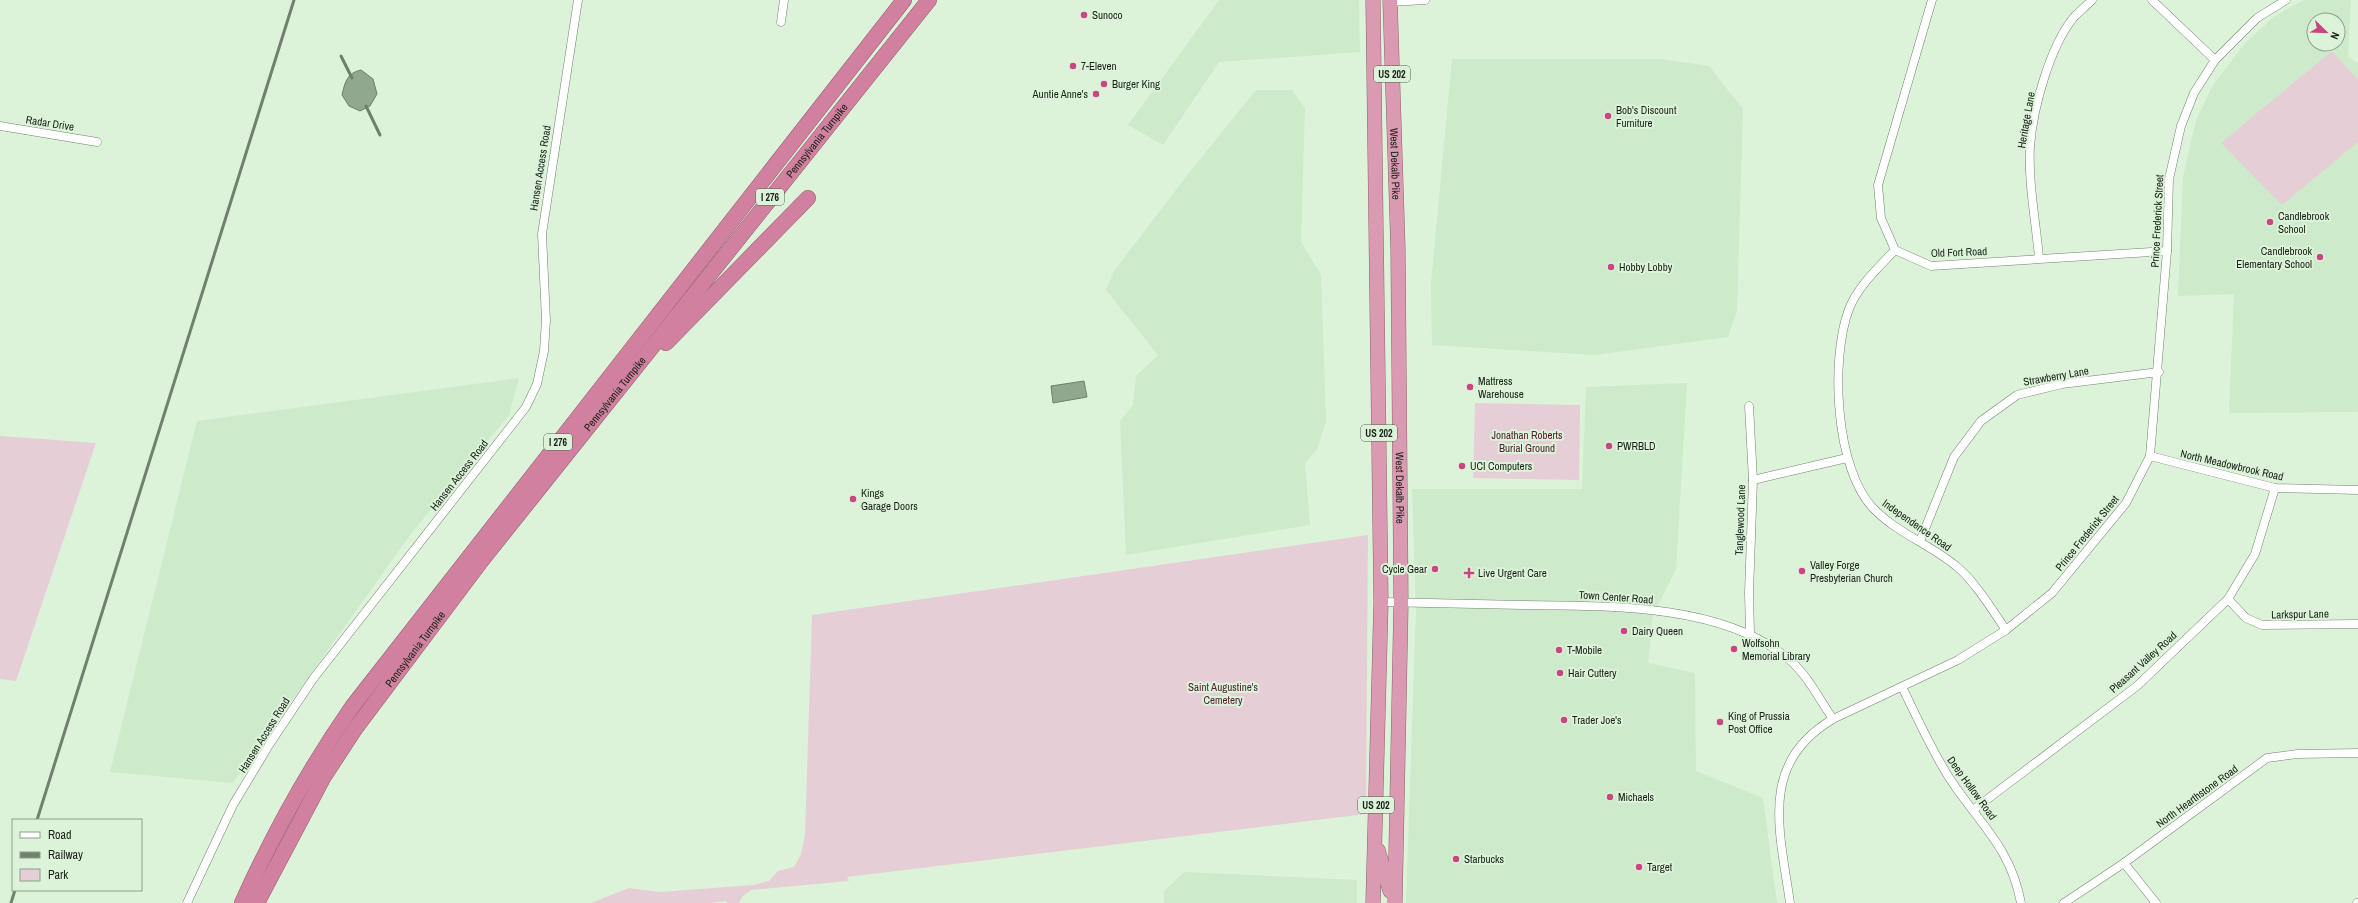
<svg xmlns="http://www.w3.org/2000/svg" width="2358" height="903" font-family="'Archivo Narrow',sans-serif">
  <style>
    .built { fill: #cdeaca; fill-rule: evenodd }
    .green { fill: #e6ced6 }
    .water { fill: #90a88d; stroke: #6c806a }
    .lines { fill: none; stroke-linecap: round; stroke-linejoin: round }
    .stream { stroke: #6c806a; stroke-width: 3 }
    .minor-casing { stroke: #70846e; stroke-width: 9 }
    .trunk-casing { stroke: #915f70; stroke-width: 15 }
    .motorway-casing { stroke: #915f70; stroke-width: 16 }
    .minor { stroke: #fff; stroke-width: 8 }
    .trunk { stroke: #da9ab2; stroke-width: 14 }
    .motorway { stroke: #d1819f; stroke-width: 15 }
    .rail { stroke: #71806f; stroke-width: 3 }
    .poi-dot { fill: #cc4583; stroke: #dcf3d9; stroke-width: 1.5 }
    .labels { text-anchor: middle; dominant-baseline: central; stroke-width: 4; stroke-linejoin: round; paint-order: stroke }
    .shield { fill: #dcf3d9; stroke: #546052; stroke-width: 1 }
    .shield-label { font-size: 10px; font-weight: bold; fill: #192118 }
    .poi-label { font-size: 11px; fill: #192118; stroke: #dcf3d9; text-anchor: start }
    .street-label { font-size: 11px; fill: #192118; stroke: #dcf3d9 }
    .park-label { font-size: 11px; fill: #512135; stroke: #dcf3d9 }
  </style>
  <rect width="100%" height="100%" fill="#dcf3d9"/>
  <g class="built">
    <path d="M1219 0H1359L1360 52 1219 62 1163 145 1128 125Z"/>
    <path d="M2304 0H2351L2348 57 2358 63V412L2229 413 2234 294 2178 296 2183 177 2196 120 2213 85 2246 42 2275 16ZM2314 20H2338V44H2314Z"/>
    <path d="M1452 59H1660L1709 66 1743 109 1737 311 1728 337 1595 355 1432 345 1431 283Z"/>
    <path d="M1256 90H1292L1305 108 1301 242 1321 275 1326 421 1317 450 1305 463 1310 525 1126 555 1120 421 1133 405 1136 376 1158 355 1106 290 1114 271 1192 169Z"/>
    <path d="M519 378 509 415 410 535 233 783 110 772 197 421Z"/>
    <path d="M1687 383 1676 569 1653 615 1648 663 1695 673 1696 771 1763 798 1777 903H1406L1416 609 1412 489H1582L1586 387Z"/>
    <path d="M1184 872 1357 880V903H1164V891Z"/>
  </g>
  <g class="green">
    <path d="M2332 51 2358 80V142L2282 205 2221 143Z"/>
    <path d="M1475 403 1580 405 1579 480 1473 478Z"/>
    <path d="M0 436 96 443 16 681 0 679Z"/>
    <path d="M1368 535 1366 814 847 877 849 881 751 890 742 897 739 903H727L726 901 710 903H591L629 888 660 892 754 885 769 881 778 871 794 867 801 854 805 835 812 615Z"/>
  </g>
  <g class="water">
    <path d="M361 70 373 79 377 94 370 106 360 111 349 106 342 95C345 82 347 73 361 70Z"/>
    <path d="M1084 381 1087 397 1053 403 1051 386Z"/>
  </g>
  <g class="lines">
    <g class="stream">
      <path d="M341 56 352 78"/>
      <path d="M366 106 380 135"/>
    </g>
    <g class="minor-casing">
      <g id="minor">
        <path d="M1932 0 1878 185 1881 218 1895 250 1931 266 2167 251"/>
        <path d="M2152 0 2215 60"/>
        <path d="M1390 2 1425 0"/>
        <path d="M781 22 784 0"/>
        <path d="M0 126 97 142"/>
        <path d="M1895 250C1879 267 1858 286 1849 309 1830 359 1835 470 1874 509 1897 533 1931 545 1956 566 1974 580 1993 611 2006 630"/>
        <path d="M2039 258C2036 222 2028 183 2030 146 2033 108 2050 46 2074 17 2080 11 2086 6 2092 0"/>
        <path d="M1749 406 1753 480"/>
        <path d="M2150 456 2275 488 2358 490"/>
        <path d="M1920 541 1954 457 1981 421 2017 395 2062 384 2159 372"/>
        <path d="M2228 599 2246 618 2262 625 2358 624"/>
        <path d="M1381 602C1428 603 1476 604 1523 605 1605 606 1719 603 1786 657 1806 672 1819 699 1833 719"/>
        <path d="M1750 634 1749 593 1753 480 1847 458"/>
        <path d="M1902 687C1918 719 1932 752 1952 782 1981 825 2011 849 2021 903"/>
        <path d="M1973 810 2137 686 2228 599 2255 554 2275 488"/>
        <path d="M2124 863 2156 903"/>
        <path d="M187 903 233 805 269 745 313 679 526 407 537 384 544 351 546 320 542 234 578 0"/>
        <path d="M1790 903C1780 831 1758 763 1833 719L1958 660 2006 630 2052 593 2126 503 2150 456 2167 251 2169 179 2181 126 2194 93 2215 60 2257 18 2286 0"/>
        <path d="M2064 903 2124 863 2267 758 2298 754 2358 753"/>
        <path d="M2357 903H2358"/>
      </g>
    </g>
    <g class="trunk-casing">
      <g id="trunk">
        <path id="s1" d="M1390 0 1398 249 1401 603 1395 903"/>
        <path d="M1378 850 1390 891"/>
        <path d="M1373 903 1381 602 1373 0"/>
      </g>
    </g>
    <g class="motorway-casing">
      <g id="motorway">
        <path d="M666 343 808 198"/>
        <path d="M242 903C273 834 309 769 352 707L904 0"/>
        <path id="s2" d="M257 903 323 778 355 729 482 560 929 0"/>
      </g>
    </g>
    <use href="#minor" class="minor"/>
    <use href="#trunk" class="trunk"/>
    <use href="#motorway" class="motorway"/>
    <g class="rail">
      <path d="M37 820 294 0"/>
      <path d="M11 903 15 890"/>
    </g>
  </g>
  <g class="poi-dot">
    <circle cx="1084" cy="15" r="4"/>
    <circle cx="1073" cy="66" r="4"/>
    <circle cx="1104" cy="84" r="4"/>
    <circle cx="1096" cy="94" r="4"/>
    <circle cx="1608" cy="116" r="4"/>
    <circle cx="2270" cy="222" r="4"/>
    <circle cx="2320" cy="257" r="4"/>
    <circle cx="1611" cy="267" r="4"/>
    <circle cx="1470" cy="387" r="4"/>
    <circle cx="1609" cy="446" r="4"/>
    <circle cx="1462" cy="466" r="4"/>
    <circle cx="853" cy="499" r="4"/>
    <circle cx="1435" cy="569" r="4"/>
    <circle cx="1802" cy="571" r="4"/>
    <path d="M1467 567h4v4h4v4h-4v4h-4v-4h-4v-4h4z"/>
    <circle cx="1624" cy="631" r="4"/>
    <circle cx="1734" cy="649" r="4"/>
    <circle cx="1559" cy="650" r="4"/>
    <circle cx="1560" cy="673" r="4"/>
    <circle cx="1564" cy="720" r="4"/>
    <circle cx="1720" cy="722" r="4"/>
    <circle cx="1610" cy="797" r="4"/>
    <circle cx="1456" cy="859" r="4"/>
    <circle cx="1639" cy="867" r="4"/>
  </g>
  <g class="labels">
    <g class="shield">
      <rect x="1374" y="66" width="36" height="16" rx="3"/>
      <rect x="756" y="189" width="28" height="16" rx="3"/>
      <rect x="1361" y="425" width="36" height="16" rx="3"/>
      <rect x="544" y="434" width="28" height="16" rx="3"/>
      <rect x="1358" y="797" width="36" height="16" rx="3"/>
    </g>
    <g class="shield-label">
      <text x="1392" y="74">US 202</text>
      <text x="770" y="197">I 276</text>
      <text x="1379" y="433">US 202</text>
      <text x="558" y="442">I 276</text>
      <text x="1376" y="805">US 202</text>
    </g>
    <g class="poi-label">
      <text x="1092" y="15">Sunoco</text>
      <text x="1081" y="66">7-Eleven</text>
      <text x="1112" y="84">Burger King</text>
      <text x="1088" y="94" text-anchor="end">Auntie Anne's</text>
      <text x="1616" y="110">Bob's Discount<tspan x="1616" dy="13">Furniture</tspan></text>
      <text x="2278" y="216">Candlebrook<tspan x="2278" dy="13">School</tspan></text>
      <text x="2312" y="251" text-anchor="end">Candlebrook<tspan x="2312" dy="13">Elementary School</tspan></text>
      <text x="1619" y="267">Hobby Lobby</text>
      <text x="1478" y="381">Mattress<tspan x="1478" dy="13">Warehouse</tspan></text>
      <text x="1617" y="446">PWRBLD</text>
      <text x="1470" y="466">UCI Computers</text>
      <text x="861" y="493">Kings<tspan x="861" dy="13">Garage Doors</tspan></text>
      <text x="1810" y="565">Valley Forge<tspan x="1810" dy="13">Presbyterian Church</tspan></text>
      <text x="1427" y="569" text-anchor="end">Cycle Gear</text>
      <text x="1478" y="573">Live Urgent Care</text>
      <text x="1632" y="631">Dairy Queen</text>
      <text x="1742" y="643">Wolfsohn<tspan x="1742" dy="13">Memorial Library</tspan></text>
      <text x="1567" y="650">T-Mobile</text>
      <text x="1568" y="673">Hair Cuttery</text>
      <text x="1728" y="716">King of Prussia<tspan x="1728" dy="13">Post Office</tspan></text>
      <text x="1572" y="720">Trader Joe's</text>
      <text x="1618" y="797">Michaels</text>
      <text x="1464" y="859">Starbucks</text>
      <text x="1647" y="867">Target</text>
    </g>
    <g class="street-label">
      <text transform="translate(2026 120) rotate(-80)">Heritage Lane</text>
      <text transform="translate(50 123) rotate(9)">Radar Drive</text>
      <text stroke="none"><textPath href="#s2" startOffset="948">Pennsylvania Turnpike</textPath></text>
      <text stroke="none"><textPath href="#s1" startOffset="164">West Dekalb Pike</textPath></text>
      <text transform="translate(540 168) rotate(-81)">Hansen Access Road</text>
      <text transform="translate(2157 221) rotate(-87)">Prince Frederick Street</text>
      <text transform="translate(1959 252) rotate(-2)">Old Fort Road</text>
      <text transform="translate(2056 376) rotate(-10)">Strawberry Lane</text>
      <text stroke="none"><textPath href="#s2" startOffset="624">Pennsylvania Turnpike</textPath></text>
      <text transform="translate(2232 465) rotate(13)">North Meadowbrook Road</text>
      <text transform="translate(459 475) rotate(-52)">Hansen Access Road</text>
      <text stroke="none"><textPath href="#s1" startOffset="488">West Dekalb Pike</textPath></text>
      <text transform="translate(1740 520) rotate(-88)">Tanglewood Lane</text>
      <text transform="translate(1917 525) rotate(35)">Independence Road</text>
      <text transform="translate(2087 533) rotate(-51)">Prince Frederick Street</text>
      <text transform="translate(1616 597) rotate(4)">Town Center Road</text>
      <text transform="translate(2300 614) rotate(-1)">Larkspur Lane</text>
      <text stroke="none"><textPath href="#s2" startOffset="300">Pennsylvania Turnpike</textPath></text>
      <text transform="translate(2143 662) rotate(-42)">Pleasant Valley Road</text>
      <text transform="translate(264 735) rotate(-58)">Hansen Access Road</text>
      <text transform="translate(1972 788) rotate(54)">Deep Hollow Road</text>
      <text transform="translate(2197 796) rotate(-36)">North Hearthstone Road</text>
    </g>
    <g class="park-label">
      <text x="1527" y="435">Jonathan Roberts<tspan x="1527" dy="13">Burial Ground</tspan></text>
      <text x="1223" y="687">Saint Augustine's<tspan x="1223" dy="13">Cemetery</tspan></text>
    </g>
  </g>
  <rect x="12" y="819" width="130" height="72" fill="#dcf3d9" stroke="#8e9f8c"/>
  <rect x="20" y="832" width="20" height="6" fill="#ffffff" stroke="#8e9f8c"/>
  <text x="48" y="839" font-size="12" fill="#192118">Road</text>
  <rect x="20" y="852" width="20" height="6" fill="#71806f" stroke="#8e9f8c"/>
  <text x="48" y="859" font-size="12" fill="#192118">Railway</text>
  <rect x="20" y="869" width="20" height="12" fill="#e6ced6" stroke="#8e9f8c"/>
  <text x="48" y="879" font-size="12" fill="#192118">Park</text>
  <g transform="translate(2326 32) rotate(113)"><circle r="19" fill="#dcf3d9" stroke="#8e9f8c"/>
  <path d="M0-3L7 15L0 10L-7 15Z" fill="#cc4583"/>
  <text y="-6" font-size="11" font-weight="bold" text-anchor="middle" fill="#192118">N</text>
  </g>
</svg>
